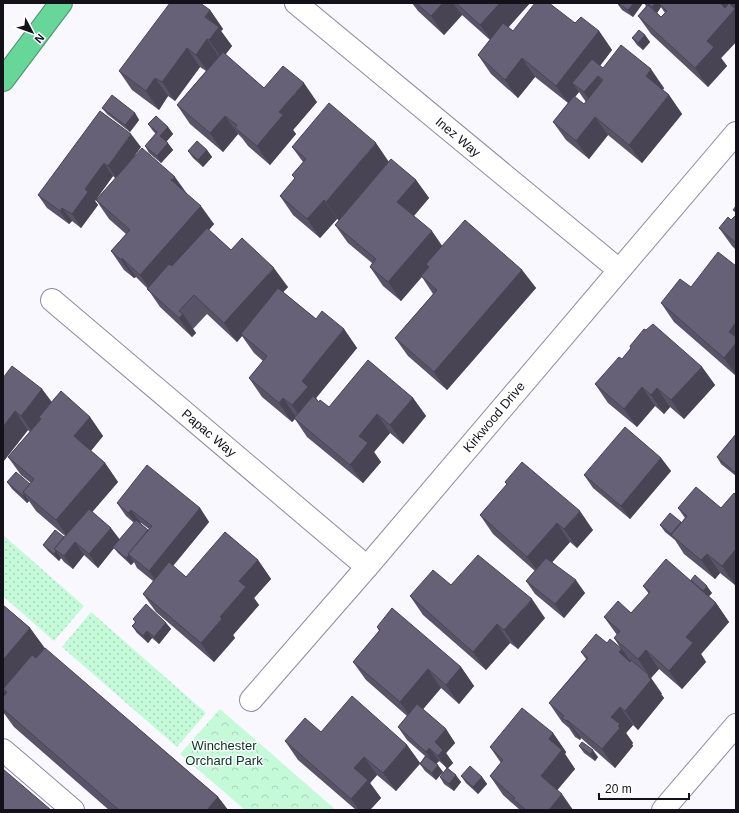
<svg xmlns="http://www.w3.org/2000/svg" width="739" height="813" font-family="Arial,sans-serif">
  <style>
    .grass { fill: url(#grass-dots) }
    .park { fill: url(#park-crowns) }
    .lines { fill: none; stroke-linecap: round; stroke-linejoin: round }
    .minor-casing { stroke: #8e89a0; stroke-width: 24 }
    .highway-casing { stroke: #4a916d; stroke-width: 24 }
    .minor { stroke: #fff; stroke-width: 22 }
    .highway { stroke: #67d699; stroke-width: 22 }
    .wall { fill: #595367; fill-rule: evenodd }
    .shaded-wall { fill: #484454 }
    .building { fill: #676178; stroke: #484454 }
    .labels { text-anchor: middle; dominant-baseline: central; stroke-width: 3; stroke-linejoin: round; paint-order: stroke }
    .street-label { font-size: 13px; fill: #14111a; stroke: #fff }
    .park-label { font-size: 13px; fill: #02341d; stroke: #fff }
  </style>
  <defs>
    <pattern id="grass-dots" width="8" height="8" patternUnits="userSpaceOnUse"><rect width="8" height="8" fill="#c5fad9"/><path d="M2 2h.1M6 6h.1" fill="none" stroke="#a8d5ba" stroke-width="1.8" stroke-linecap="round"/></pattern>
    <pattern id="park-crowns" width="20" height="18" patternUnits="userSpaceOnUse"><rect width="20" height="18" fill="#c5fad9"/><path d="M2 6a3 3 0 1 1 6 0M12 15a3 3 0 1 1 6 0" fill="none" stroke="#a8d5ba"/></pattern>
  </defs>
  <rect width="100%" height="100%" fill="#f9f8fe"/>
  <g class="grass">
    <path d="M3 535 84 606 54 641 3 596Z"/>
    <path d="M91 612 206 713 177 747 62 647Z"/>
  </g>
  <path class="park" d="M220 709 336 810H245L180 754Z"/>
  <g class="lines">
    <g class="minor-casing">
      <g id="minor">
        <path d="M296 3 619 270"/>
        <path d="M52 300 367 567"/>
        <path d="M251 700 367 567 736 133"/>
        <path d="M3 750 73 810"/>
        <path d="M663 810 736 725"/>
      </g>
    </g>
    <g class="highway-casing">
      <path id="highway" d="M3 80 61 3"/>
    </g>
    <use href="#minor" class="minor"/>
    <use href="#highway" class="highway"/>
  </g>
  <g class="wall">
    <path d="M412 3H530L508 27 513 31 575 23 599 31 612 50 600 66 603 68 664 88 663 90 669 95 682 114 642 163 608 135 589 159 566 140 553 122 568 103 535 77 518 98 491 74 478 55 490 40 462 15 444 35 418 11ZM579 92 586 102 584 104 575 97Z"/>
    <path d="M617 3H643L633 17 622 10Z"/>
    <path d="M644 3H736V42L721 58 727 66 708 87 651 34 638 16 646 6ZM661 7 665 13 661 17 657 13Z"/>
    <path d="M210 10 223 29 221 31 232 46 225 55 264 88 317 102 293 130 296 134 270 165 248 146 242 138 238 134 223 152 190 124 177 105 206 71 200 67 175 101 168 96 159 110 132 90 119 71Z"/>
    <path d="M645 35 650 42 643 50 637 45 632 38Z"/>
    <path d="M102 108 135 113 139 120 130 132 107 114Z"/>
    <path d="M148 124 168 127 173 134 166 142 173 150 161 163 149 153 145 146 156 134 153 131Z"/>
    <path d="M141 147 127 166 187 194 214 224 209 230 231 250 288 287 283 292 316 319 344 329 357 348 316 398 318 401 329 407 413 398 426 416 403 444 390 433 374 452 381 462 363 483 307 437 295 419 292 422 262 397 249 378 263 361 254 353 242 336 237 342 207 314 193 329 196 333 192 337 160 307 147 288 136 277 134 278 124 270 111 251 126 234 109 219 96 200 116 179 113 176 95 201 98 205 81 228 72 221 69 224 47 208 38 195Z"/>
    <path d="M292 147 389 162 416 180 429 198 414 216 442 246 522 270 536 288 447 390 408 356 395 338 433 294 422 277 401 301 383 286 370 267 372 263 348 243 335 225 339 220 337 219 320 238 293 215 280 196 295 179 292 175 303 162Z"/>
    <path d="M207 150 212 157 203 167 193 158 188 151Z"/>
    <path d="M736 215V250L732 246 719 228 731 220Z"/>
    <path d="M736 266V376L674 322 661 303 691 287Z"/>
    <path d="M630 346 702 367 715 385 684 419 670 407 664 414 655 406 637 427 608 403 595 384 622 359 631 348Z"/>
    <path d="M3 378 42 389 52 402 90 417 103 436 91 451 105 463 118 482 92 512 119 540 134 523 126 516 117 503 200 508 209 522 173 566 186 577 258 560 271 579 254 598 259 605 233 635 235 638 214 662 156 612 143 594 153 581 137 568 134 562 131 565 118 553 114 548 98 568 84 555 73 569 64 562 61 558 59 561 48 551 43 545 64 537 65 536 36 511 29 501 27 503 12 489 7 482 30 484 31 483 21 475 8 457 30 432 28 430 3 462ZM140 523H141L149 529 148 530Z"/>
    <path d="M736 434V476L721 464 717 457Z"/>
    <path d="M661 458 671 471 630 519 593 488 584 475Z"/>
    <path d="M505 482 593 530 577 548 570 542 552 562 585 593 564 618 535 594 526 581 535 571 493 534 480 515 507 485Z"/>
    <path d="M736 495V583L735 585 720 573 715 579 684 554 675 540 665 532 660 525 682 522 685 518 678 508H721Z"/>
    <path d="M691 580 712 593 709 596 716 603 729 622 701 654 706 662 682 689 659 669 651 678 662 694H661L664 698 638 730 633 725 626 733 633 743 632 744 633 746 615 768 581 738 580 740 575 737 569 728 562 722 549 703 586 659 581 652 607 643 621 649 614 638 617 635 604 617 631 613 649 594 643 586 692 582Z"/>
    <path d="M451 585 545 618 518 649 510 643 486 670 423 615 410 596Z"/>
    <path d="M3 605 30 628 45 649 218 797 228 810H109L14 727 3 712Z"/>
    <path d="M133 619 166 623 171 629 159 644 152 638 148 643 137 633 132 626 135 622Z"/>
    <path d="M377 627 461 667 474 686 459 704 441 688 423 709 446 729 455 743 446 753 453 763 448 768 461 782 454 791 444 784 440 777 447 768 439 761 436 764 443 772 436 780 425 771 420 764 396 791 377 775 370 783 381 798 370 810H356L298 760 285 741 321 732 407 745 420 763 425 756 407 740 398 727 407 716 366 680 353 662 379 631Z"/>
    <path d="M553 733 566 752 565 754 575 769 557 790 573 810H520L503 795 490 776 501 763 490 747Z"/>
    <path d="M579 746 598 757 595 761 584 753Z"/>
    <path d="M461 776 482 777 487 784 478 794 466 783Z"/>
  </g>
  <g class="shaded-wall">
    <path d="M443 3H453L462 15 444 35 431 16Z"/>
    <path d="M500 3H530L494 44 480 25Z"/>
    <path d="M634 3H643L633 17 628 10Z"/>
    <path d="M655 3H662L659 4 661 7 657 13 652 7Z"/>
    <path d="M719 3H736V42L721 58 727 66 708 87 695 68 707 41Z"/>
    <path d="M210 10 223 29 221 31 232 46 222 59 209 40 205 17Z"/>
    <path d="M599 31 612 50 581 90 572 83 579 92 569 104 556 86Z"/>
    <path d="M645 35 650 42 643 50 638 43Z"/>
    <path d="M207 39 220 58 209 73 196 55Z"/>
    <path d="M187 48 200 67 175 101 162 82Z"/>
    <path d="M522 58 535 77 518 98 505 80Z"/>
    <path d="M651 69 664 88 659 95 646 76Z"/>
    <path d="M598 76 611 94 597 111 584 92Z"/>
    <path d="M155 78 168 96 159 110 146 91Z"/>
    <path d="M304 83 317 102 293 130 296 134 270 165 257 146 279 112Z"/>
    <path d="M669 95 682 114 642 163 629 145Z"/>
    <path d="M135 113 139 120 130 132 125 125Z"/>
    <path d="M225 116 238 134 223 152 210 133Z"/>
    <path d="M595 117 608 135 589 159 576 141Z"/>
    <path d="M168 127 173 134 165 143 160 136Z"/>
    <path d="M131 134 141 147 117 179 108 166Z"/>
    <path d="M168 143 173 150 161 163 157 156Z"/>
    <path d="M376 143 389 162 339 221 326 202Z"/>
    <path d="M207 150 212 157 203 167 198 160Z"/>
    <path d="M104 163 113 176 95 201 98 205 81 228 72 214 85 189Z"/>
    <path d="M175 177 188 195 171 180Z"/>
    <path d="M416 180 429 198 410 220 397 202Z"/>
    <path d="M324 200 337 219 320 238 307 219Z"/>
    <path d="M201 206 214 224 153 294 140 275Z"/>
    <path d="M62 208 72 221 69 224 60 211Z"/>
    <path d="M432 231 445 250 426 264 429 268 401 301 388 282Z"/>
    <path d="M122 258 136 277 134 278 121 260Z"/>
    <path d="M274 268 288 287 242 336 241 334 242 336 237 342 224 323Z"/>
    <path d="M522 270 536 288 447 390 434 372Z"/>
    <path d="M183 314 196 333 192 337 179 318Z"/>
    <path d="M736 322V342L729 332Z"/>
    <path d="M344 329 357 348 316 398 321 405 305 424 292 405 302 381Z"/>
    <path d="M736 343V375L724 358Z"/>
    <path d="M702 367 715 385 684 419 671 400Z"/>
    <path d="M642 387 655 406 637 427 624 409Z"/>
    <path d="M657 388 670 407 664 414 651 395Z"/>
    <path d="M42 389 55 408 41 419 39 417 43 424 34 435 21 416Z"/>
    <path d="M283 398 296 417 292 422 279 403Z"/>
    <path d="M413 398 426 416 403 444 390 425Z"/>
    <path d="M15 411 28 430 3 462V427Z"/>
    <path d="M377 414 390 433 374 452 381 462 363 483 350 465 359 436Z"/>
    <path d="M90 417 103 436 87 455 74 436Z"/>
    <path d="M661 458 671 471 630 519 621 506Z"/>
    <path d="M105 463 118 482 69 539 56 520Z"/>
    <path d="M24 494 29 501 27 503 23 496Z"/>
    <path d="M200 508 209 522 158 584 149 571Z"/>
    <path d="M131 510 141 523 138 526 128 513Z"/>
    <path d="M580 511 593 530 577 548 564 529Z"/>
    <path d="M557 523 570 542 541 575 527 557Z"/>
    <path d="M111 528 121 541 113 547 114 548 98 568 89 554Z"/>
    <path d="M75 542 84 555 73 569 64 556Z"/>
    <path d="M736 549V583L735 585 722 566Z"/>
    <path d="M56 551 61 558 59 561 54 554Z"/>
    <path d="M707 554 720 573 715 579 701 560Z"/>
    <path d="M129 555 134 562 131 565 126 558Z"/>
    <path d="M258 560 271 579 254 598 259 605 233 635 235 638 214 662 201 643 220 617 239 581Z"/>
    <path d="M576 580 585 593 564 618 555 604Z"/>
    <path d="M707 586 712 593 708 597 703 591Z"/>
    <path d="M532 599 545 618 518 649 504 630Z"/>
    <path d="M716 603 729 622 701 654 706 662 682 689 669 671 686 637Z"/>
    <path d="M166 623 171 629 159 644 154 637Z"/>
    <path d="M497 624 510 643 486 670 473 652Z"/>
    <path d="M30 628 47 651 7 692 3 689 8 696 3 702V660Z"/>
    <path d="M147 631 152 638 148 643 143 636Z"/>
    <path d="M622 649 635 668 619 652Z"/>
    <path d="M646 650 659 669 651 678 662 694H661L664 698 638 730 625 711 649 675 638 659Z"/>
    <path d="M461 667 474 686 459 704 446 685Z"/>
    <path d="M428 669 441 688 413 721 400 702Z"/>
    <path d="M620 707 633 725 626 733 633 743 632 744 633 746 615 768 602 749 611 717Z"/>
    <path d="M567 720 581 738 580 740 567 721Z"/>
    <path d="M446 729 455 743 446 753 453 763 447 769 438 756 435 742Z"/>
    <path d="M553 733 566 752 565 754 575 769 554 794 541 776 549 739Z"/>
    <path d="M407 745 420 763 396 791 383 773Z"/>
    <path d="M429 748 439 761 435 765 426 752Z"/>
    <path d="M593 750 598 757 595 761 590 754Z"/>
    <path d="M364 757 377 775 370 783 381 798 370 810H359L351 799 354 768Z"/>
    <path d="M438 765 443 772 436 780 432 773Z"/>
    <path d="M456 775 461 782 454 791 449 784Z"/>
    <path d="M482 777 487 784 478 794 473 787Z"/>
    <path d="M562 794 573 810H549Z"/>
    <path d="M218 797 228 810H207Z"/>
  </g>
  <g class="building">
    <path d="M170 3H200L210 10 205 17 219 27 209 40 207 39 196 55 187 48 162 82 155 78 146 91 119 71Z"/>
    <path d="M416 3H443L431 16Z"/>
    <path d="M456 3H500L480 25Z"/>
    <path d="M535 3H549L575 23 581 17 599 31 556 86 522 58 505 80 478 55 503 23 513 31Z"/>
    <path d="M617 3H634L628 10Z"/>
    <path d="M647 3H655L652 7Z"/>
    <path d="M660 3H720L725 8 729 3 735 9 707 41 714 47 695 68 638 16 648 5 661 17 667 11 659 4Z"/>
    <path d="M639 30 645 35 638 43 632 38Z"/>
    <path d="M621 45 651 69 646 76 669 95 629 145 595 117 576 141 553 122 574 96 584 104 603 80 598 76 584 92 572 83 592 59 603 68Z"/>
    <path d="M223 52 264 88 283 66 304 83 279 112 283 115 257 146 235 128 237 125 225 116 210 133 177 105Z"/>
    <path d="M112 95 135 113 125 125 102 108Z"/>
    <path d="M329 103 376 143 326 202 324 200 307 219 280 196 295 178 292 175 306 159 292 147Z"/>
    <path d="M100 111 131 134 108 166 104 163 85 189 88 192 72 214 62 208 60 211 38 195Z"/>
    <path d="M156 116 168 127 160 136 168 143 157 156 145 146 157 132 148 124Z"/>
    <path d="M197 141 207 150 198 160 188 151Z"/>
    <path d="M142 148 175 177 171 180 201 206 140 275 122 258 121 260 111 251 130 230 96 200Z"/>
    <path d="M391 159 416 180 397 202 432 231 388 282 370 267 376 259 335 225Z"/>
    <path d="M736 206V212L733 210Z"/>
    <path d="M736 215V243L719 228 728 217 731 220Z"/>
    <path d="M465 220 522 270 434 372 395 338 437 290 421 276 429 267 426 264Z"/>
    <path d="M207 228 231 250 242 238 274 268 224 323 194 295 179 311 183 314 179 318 147 289 169 264 172 266Z"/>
    <path d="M718 252 736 266V322L729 332 736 337V343L724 358 661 303 680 279 691 287Z"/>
    <path d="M278 288 316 319 322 311 344 329 302 381 308 387 292 405 283 398 279 403 249 378 267 356 241 334Z"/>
    <path d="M653 324 702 367 671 400 657 388 651 395 642 387 624 409 595 384 619 357 622 359 631 348 630 346 644 329 646 330Z"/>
    <path d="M368 360 413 398 390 425 377 414 359 436 368 443 350 465 294 418 313 396 319 402 320 400 329 407Z"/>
    <path d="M12 366 42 389 21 416 15 411 3 427V378Z"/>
    <path d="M61 391 90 417 74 436 105 463 56 520 23 492 34 479 8 457 41 419 39 417Z"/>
    <path d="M625 427 661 458 621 506 584 475Z"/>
    <path d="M736 434V473L717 457Z"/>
    <path d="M522 462 580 511 564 529 557 523 527 557 480 515 507 484 505 482Z"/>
    <path d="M147 465 200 508 149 571 128 554 152 526 131 510 128 513 117 503Z"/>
    <path d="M16 472 30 484 23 492 24 494 23 496 7 482Z"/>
    <path d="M696 487 721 508 734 493 736 495V549L722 566 707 554 701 560 671 535 687 516 678 508Z"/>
    <path d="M89 509 111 528 89 554 75 542 64 556 54 549Z"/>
    <path d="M670 513 681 522 671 534 660 525Z"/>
    <path d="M136 520 148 530 128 554 129 555 126 558 113 547Z"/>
    <path d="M55 530 64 537 54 549 56 551 54 554 43 545Z"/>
    <path d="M225 532 258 560 239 581 246 587 220 617 222 619 201 643 143 594 169 562 186 577Z"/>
    <path d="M478 555 532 599 504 630 497 624 473 652 410 596 433 570 451 585Z"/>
    <path d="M546 558 576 580 555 604 526 581Z"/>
    <path d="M666 559 716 603 686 637 693 643 669 671 646 650 638 659 614 638 620 631 604 617 618 601 631 613 650 592 643 586Z"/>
    <path d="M695 575 707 586 703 591 691 580Z"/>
    <path d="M146 604 166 623 154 637 147 631 143 636 132 626 136 622 133 619Z"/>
    <path d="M3 605 30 628 3 660Z"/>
    <path d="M392 608 461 667 446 685 428 669 400 702 353 662 380 630 377 627Z"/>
    <path d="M596 634 607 643 610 639 622 649 619 652 630 662 631 660 649 675 648 676 651 680 625 711 620 707 611 717 620 724 618 726 620 728 602 749 567 720V721L562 718 564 716 549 703 588 658 581 652Z"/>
    <path d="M45 648 218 797 207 810H119L3 709V697L7 692 3 689 32 655 36 658Z"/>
    <path d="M352 696 407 745 383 773 364 757 354 768 368 780 351 799 285 741 305 718 321 732Z"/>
    <path d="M417 704 446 729 435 742 443 750 438 756 429 748 426 752 398 727Z"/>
    <path d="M522 708 553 733 549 739 562 750 541 776 562 794 549 810H526L513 799 515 798 490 776 503 760 490 747Z"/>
    <path d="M582 742 593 750 590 754 579 746Z"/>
    <path d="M426 756 438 765 432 773 420 764Z"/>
    <path d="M470 766 482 777 473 787 461 776Z"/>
    <path d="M447 768 456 775 449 784 440 777Z"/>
    <path d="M3 769 51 810H3Z"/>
  </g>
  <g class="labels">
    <g class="street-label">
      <text transform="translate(458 137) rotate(40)">Inez Way</text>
      <text transform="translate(494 417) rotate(-50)">Kirkwood Drive</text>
      <text transform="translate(209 433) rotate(40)">Papac Way</text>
    </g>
    <g class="park-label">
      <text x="224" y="745">Winchester<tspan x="224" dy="15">Orchard Park</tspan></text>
    </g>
  </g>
  <rect width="739" height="813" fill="none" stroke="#14111a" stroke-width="8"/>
  <g transform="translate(32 32) rotate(131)" stroke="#ffffff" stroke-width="3" paint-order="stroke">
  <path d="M0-3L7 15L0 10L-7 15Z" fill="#14111a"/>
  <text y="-6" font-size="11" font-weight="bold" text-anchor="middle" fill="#14111a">N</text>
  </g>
  <path d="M599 793v6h90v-6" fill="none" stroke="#14111a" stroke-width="2"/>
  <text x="605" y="793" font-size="12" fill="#14111a" stroke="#ffffff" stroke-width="3" paint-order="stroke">20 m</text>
</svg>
